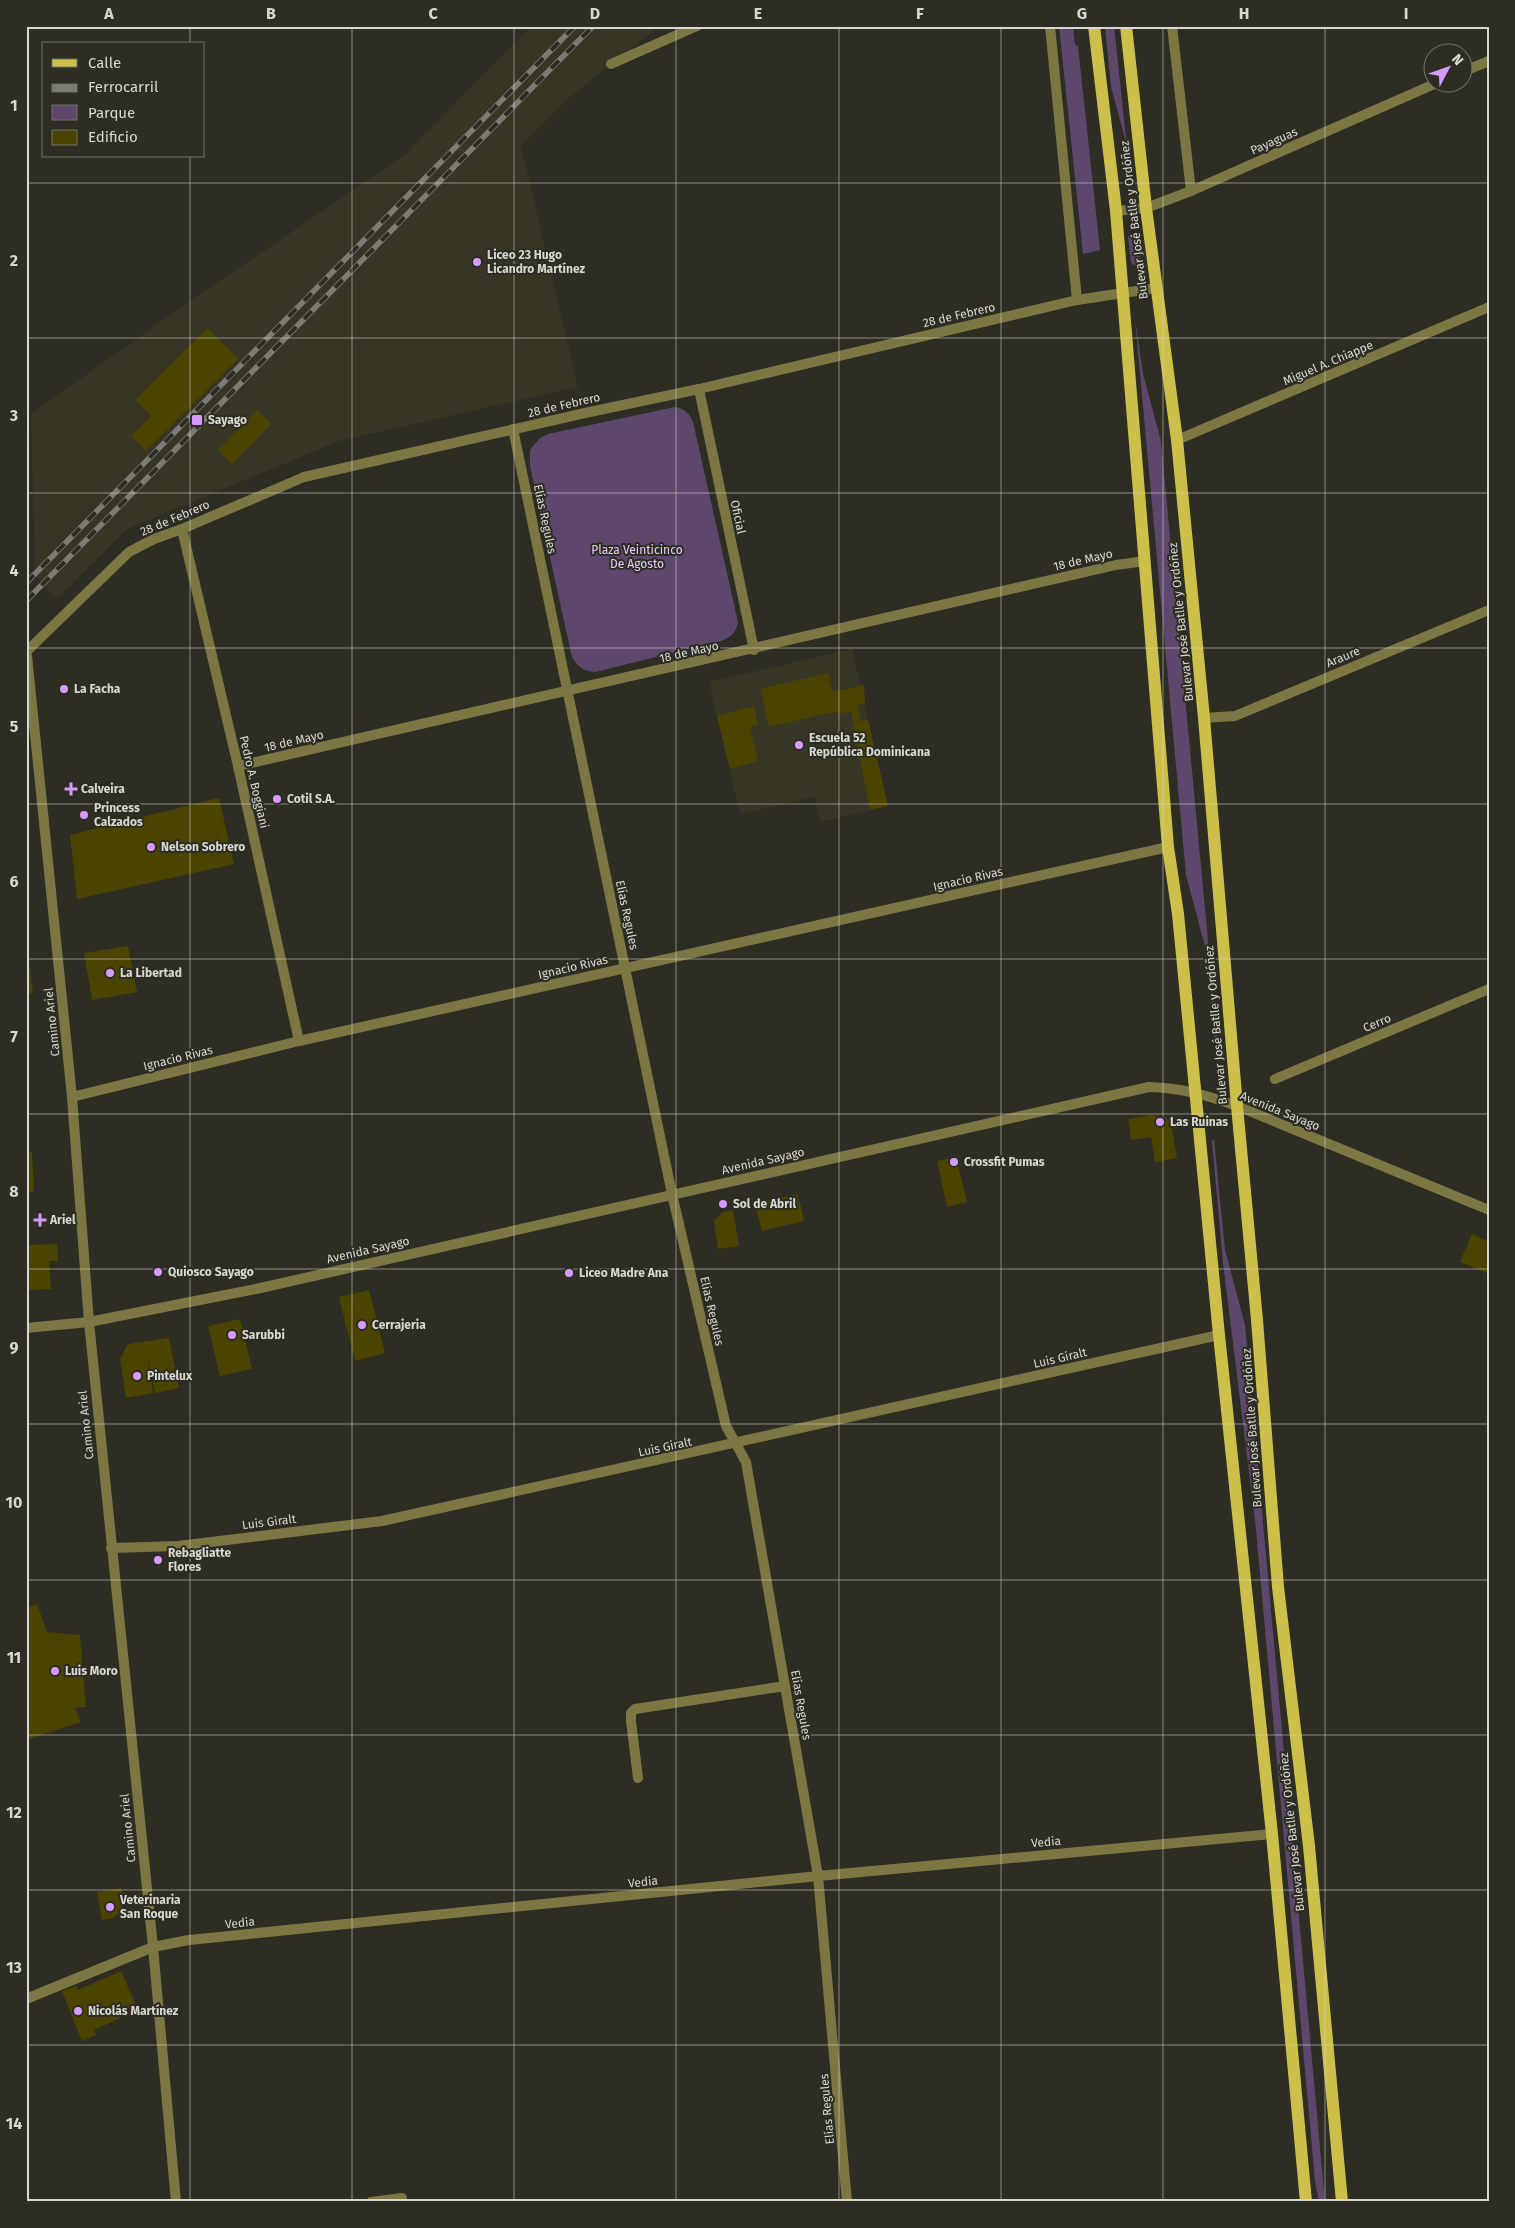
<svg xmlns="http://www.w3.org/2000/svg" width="1515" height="2228" font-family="'Fira Sans',sans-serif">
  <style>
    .built { fill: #373525 }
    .green { fill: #5e476c }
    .building { fill: #4b4400 }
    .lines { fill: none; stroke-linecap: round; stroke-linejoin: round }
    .minor { stroke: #7b7642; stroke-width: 10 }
    .tertiary { stroke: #7b7642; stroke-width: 10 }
    .primary { stroke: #ccc04a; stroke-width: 12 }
    .rail-casing { stroke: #7c7c74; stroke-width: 5.5 }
    .rail { stroke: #2d2d23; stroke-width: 4; stroke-dasharray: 11; stroke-linecap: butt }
    .grid { fill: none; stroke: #d8d8d2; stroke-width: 1; stroke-opacity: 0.55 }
    .poi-dot { fill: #d69bfa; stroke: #2d2d23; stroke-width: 2 }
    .labels { text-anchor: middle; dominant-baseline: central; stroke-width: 4; stroke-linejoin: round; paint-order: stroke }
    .street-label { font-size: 12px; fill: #d8d8d2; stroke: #2d2d23 }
    .poi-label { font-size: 12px; font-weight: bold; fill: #d8d8d2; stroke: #2d2d23; text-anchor: start }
    .park-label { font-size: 12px; fill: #e7c7fc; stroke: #2d2d23 }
    .neatline { fill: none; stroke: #d8d8d2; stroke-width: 2 }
    .grid-label { font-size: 16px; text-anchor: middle; font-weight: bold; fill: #d8d8d2 }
  </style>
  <rect width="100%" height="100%" fill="#2d2d23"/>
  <g class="built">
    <path d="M532 26H659L571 96 521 146 578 387 339 441 127 529 56 599 35 575 31 414 180 308 402 157Z"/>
    <path d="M852 649 888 806 820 822 814 797 740 814 709 682Z"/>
  </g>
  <g class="green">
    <path d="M1059 26H1073L1075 45 1078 46 1100 250 1083 254Z"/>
    <path d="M1105 26H1114L1132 194 1126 142 1111 87Z"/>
    <path d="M1133 233 1137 236 1140 262 1135 265 1131 263 1128 236Z"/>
    <path d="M1135 319 1143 374 1161 441 1218 1047 1215 1045 1206 950 1186 875Z"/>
    <path d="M675 407C685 409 689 413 693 422L738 622C736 633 731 637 721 641L595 672C583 671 575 666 571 653L530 466V450L540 438 548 434Z"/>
    <path d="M1214 1140 1225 1250 1245 1325 1325 2202H1319L1315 2181 1255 1519 1223 1263 1212 1141Z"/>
  </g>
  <g class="building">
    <path d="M207 328 238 359 146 451 131 436 151 416 135 400Z"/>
    <path d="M257 410 271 424 232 464 218 450Z"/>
    <path d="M828 673 833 692 864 685 865 704 857 705 861 721 868 720 888 806 870 810 851 711 838 714 837 711 769 727 760 689Z"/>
    <path d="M754 706 758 725 750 727 758 761 730 769 717 716Z"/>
    <path d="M219 798 234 864 77 899 70 835Z"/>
    <path d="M128 946 137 992 92 1000 84 953Z"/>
    <path d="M26 955H28L33 993 26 994Z"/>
    <path d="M1151 1115 1164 1117 1171 1123 1177 1158 1155 1162 1151 1137 1131 1140 1128 1119Z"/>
    <path d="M26 1152H32L34 1192H26Z"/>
    <path d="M956 1157 967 1202 947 1207 937 1161Z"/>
    <path d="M798 1194 804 1221 762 1231 755 1204Z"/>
    <path d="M733 1210 739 1246 718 1249 714 1221 723 1212Z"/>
    <path d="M1472 1234 1489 1242V1274L1460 1262Z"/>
    <path d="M57 1244 58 1261H49L51 1289 26 1290V1245Z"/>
    <path d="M369 1290 385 1353 355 1361 339 1297Z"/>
    <path d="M240 1319 252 1369 220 1376 208 1326Z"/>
    <path d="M169 1338 179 1388 155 1393 147 1353 153 1393 126 1398 120 1359 128 1344Z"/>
    <path d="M37 1604 47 1632 80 1635 86 1707 75 1708 81 1722 26 1740V1608Z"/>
    <path d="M121 1888 124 1900 119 1913 113 1918 102 1920 97 1892Z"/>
    <path d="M121 1971 138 2010 94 2030 96 2035 82 2041 62 1991 76 1986 78 1990Z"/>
  </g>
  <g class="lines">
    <g class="minor">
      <path d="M1050 26 1077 300"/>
      <path d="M1172 26 1191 191"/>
      <path d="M611 64 697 26"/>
      <path d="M1462 72 1489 61"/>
      <path d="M1116 211 1146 208 1191 191 1439 82"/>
      <path d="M699 389 754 650"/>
      <path d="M513 429 672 1194 726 1426 746 1462 818 1876 847 2202"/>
      <path d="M1177 440 1489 307"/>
      <path d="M182 529 238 766 299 1041"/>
      <path d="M27 651 129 552 154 539 182 529 304 477 585 413 699 389 1077 300 1156 288"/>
      <path d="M1204 718 1235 716 1489 610"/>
      <path d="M238 766 1116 565 1145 561"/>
      <path d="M1275 1079 1489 989"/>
      <path d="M72 1097 299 1041 1168 847"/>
      <path d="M111 1548 178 1546 382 1521 1219 1335"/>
      <path d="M638 1778 631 1721V1713L635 1709 785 1686"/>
      <path d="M26 1999 153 1947 189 1940 818 1876 1272 1834"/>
      <path d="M371 2202 402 2198"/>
    </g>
    <g class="tertiary">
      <path d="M26 646 72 1097 89 1322 153 1947 176 2202"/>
      <path d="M26 1328 89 1322 256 1289 1149 1087C1182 1088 1206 1095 1237 1106L1489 1210"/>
    </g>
    <g class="primary">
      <path d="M1094 26 1116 211 1168 847 1178 914 1219 1335 1272 1834 1306 2202"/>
      <path d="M1126 26 1146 208 1177 440 1204 718 1237 1106 1257 1320 1278 1587 1309 1846 1342 2202"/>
    </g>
    <g class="rail-casing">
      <g id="rail">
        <path d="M26 583 575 26"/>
        <path d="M26 601 593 26"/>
      </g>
    </g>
    <use href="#rail" class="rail"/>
  </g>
  <path class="grid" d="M190 26V44M352 26V2202M514 26V2202M676 26V2202M839 26V2202M1001 26V2202M1163 26V2202M1325 26V2202M190 156V2202M26 183H1489M26 338H1489M26 493H1489M26 648H1489M26 804H1489M26 959H1489M26 1114H1489M26 1269H1489M26 1424H1489M26 1580H1489M26 1735H1489M26 1890H1489M26 2045H1489"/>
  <g class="poi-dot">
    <circle cx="477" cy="262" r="5"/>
    <rect x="191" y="414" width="12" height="12" rx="2.5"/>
    <circle cx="64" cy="689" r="5"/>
    <circle cx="799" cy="745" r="5"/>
    <path d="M68.5 781.5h5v5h5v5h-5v5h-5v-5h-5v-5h5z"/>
    <circle cx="277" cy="799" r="5"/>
    <circle cx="84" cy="815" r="5"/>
    <circle cx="151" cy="847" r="5"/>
    <circle cx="110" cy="973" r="5"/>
    <circle cx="1160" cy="1122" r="5"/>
    <circle cx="954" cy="1162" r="5"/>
    <circle cx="723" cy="1204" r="5"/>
    <path d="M37.5 1212.5h5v5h5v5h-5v5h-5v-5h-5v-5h5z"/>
    <circle cx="158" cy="1272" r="5"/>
    <circle cx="569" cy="1273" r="5"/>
    <circle cx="362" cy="1325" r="5"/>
    <circle cx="232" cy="1335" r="5"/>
    <circle cx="137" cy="1376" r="5"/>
    <circle cx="158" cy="1560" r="5"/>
    <circle cx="55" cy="1671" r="5"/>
    <circle cx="110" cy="1907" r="5"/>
    <circle cx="78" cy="2011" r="5"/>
  </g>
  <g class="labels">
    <g class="street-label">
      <text transform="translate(1274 141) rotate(-24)">Payaguas</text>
      <text transform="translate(1134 220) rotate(-97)">Bulevar José Batlle y Ordóñez</text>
      <text transform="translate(959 315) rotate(-13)">28 de Febrero</text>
      <text transform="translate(1328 363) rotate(-23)">Miguel A. Chiappe</text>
      <text transform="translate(564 405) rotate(-13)">28 de Febrero</text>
      <text transform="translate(738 517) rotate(78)">Oficial</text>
      <text transform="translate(175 518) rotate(-23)">28 de Febrero</text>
      <text transform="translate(545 519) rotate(78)">Elías Regules</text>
      <text transform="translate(1083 560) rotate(-13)">18 de Mayo</text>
      <text transform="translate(1181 622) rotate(-96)">Bulevar José Batlle y Ordóñez</text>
      <text transform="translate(689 652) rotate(-13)">18 de Mayo</text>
      <text transform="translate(1343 657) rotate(-23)">Araure</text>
      <text transform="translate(294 741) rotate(-13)">18 de Mayo</text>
      <text transform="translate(254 782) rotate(77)">Pedro A. Boggiani</text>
      <text transform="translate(968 879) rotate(-13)">Ignacio Rivas</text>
      <text transform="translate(627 915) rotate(78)">Elías Regules</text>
      <text transform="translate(573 967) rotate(-13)">Ignacio Rivas</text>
      <text transform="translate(52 1022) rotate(-96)">Camino Ariel</text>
      <text transform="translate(1377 1023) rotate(-23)">Cerro</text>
      <text transform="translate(1216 1025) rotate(-95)">Bulevar José Batlle y Ordóñez</text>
      <text transform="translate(178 1058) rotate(-14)">Ignacio Rivas</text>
      <text transform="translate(1280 1111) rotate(22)">Avenida Sayago</text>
      <text transform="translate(763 1161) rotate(-13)">Avenida Sayago</text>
      <text transform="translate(368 1250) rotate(-13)">Avenida Sayago</text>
      <text transform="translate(712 1311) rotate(77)">Elías Regules</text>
      <text transform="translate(1060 1358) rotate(-13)">Luis Giralt</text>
      <text transform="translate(86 1425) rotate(-96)">Camino Ariel</text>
      <text transform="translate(1252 1428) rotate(-94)">Bulevar José Batlle y Ordóñez</text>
      <text transform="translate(665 1447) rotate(-12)">Luis Giralt</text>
      <text transform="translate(269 1522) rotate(-7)">Luis Giralt</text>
      <text transform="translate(801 1705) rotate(80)">Elías Regules</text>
      <text transform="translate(128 1828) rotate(-96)">Camino Ariel</text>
      <text transform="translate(1292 1832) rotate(-96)">Bulevar José Batlle y Ordóñez</text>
      <text transform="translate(1046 1842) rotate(-5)">Vedia</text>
      <text transform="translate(643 1882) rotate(-6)">Vedia</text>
      <text transform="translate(240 1923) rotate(-6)">Vedia</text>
      <text transform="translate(827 2109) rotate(-95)">Elías Regules</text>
    </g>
    <g class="poi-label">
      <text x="487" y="255">Liceo 23 Hugo<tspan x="487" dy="14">Licandro Martínez</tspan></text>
      <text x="208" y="420">Sayago</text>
      <text x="74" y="689">La Facha</text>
      <text x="809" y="738">Escuela 52<tspan x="809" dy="14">República Dominicana</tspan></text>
      <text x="81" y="789">Calveira</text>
      <text x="287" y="799">Cotil S.A.</text>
      <text x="94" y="808">Princess<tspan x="94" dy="14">Calzados</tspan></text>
      <text x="161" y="847">Nelson Sobrero</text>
      <text x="120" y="973">La Libertad</text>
      <text x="1170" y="1122">Las Ruinas</text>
      <text x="964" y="1162">Crossfit Pumas</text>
      <text x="733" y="1204">Sol de Abril</text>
      <text x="50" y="1220">Ariel</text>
      <text x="168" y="1272">Quiosco Sayago</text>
      <text x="579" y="1273">Liceo Madre Ana</text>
      <text x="372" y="1325">Cerrajeria</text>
      <text x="242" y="1335">Sarubbi</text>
      <text x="147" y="1376">Pintelux</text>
      <text x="168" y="1553">Rebagliatte<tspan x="168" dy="14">Flores</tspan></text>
      <text x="65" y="1671">Luis Moro</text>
      <text x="120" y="1900">Veterinaria<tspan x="120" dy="14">San Roque</tspan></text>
      <text x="88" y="2011">Nicolás Martínez</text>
    </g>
    <g class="park-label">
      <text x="637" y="550">Plaza Veinticinco<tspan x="637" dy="14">De Agosto</tspan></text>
    </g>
  </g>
  <rect width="1515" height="2228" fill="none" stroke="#2d2d23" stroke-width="55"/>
  <rect x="42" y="42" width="162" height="115" fill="#2d2d23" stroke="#717169"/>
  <rect x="52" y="59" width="25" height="8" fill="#ccc04a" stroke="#717169"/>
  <text x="88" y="68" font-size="15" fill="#d8d8d2">Calle</text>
  <rect x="52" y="84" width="25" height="8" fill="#7c7c74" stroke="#717169"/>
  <text x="88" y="92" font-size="15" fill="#d8d8d2">Ferrocarril</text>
  <rect x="52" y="105" width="25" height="15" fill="#5e476c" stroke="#717169"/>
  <text x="88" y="118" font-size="15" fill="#d8d8d2">Parque</text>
  <rect x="52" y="130" width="25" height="15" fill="#4b4400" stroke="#717169"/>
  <text x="88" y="142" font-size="15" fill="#d8d8d2">Edificio</text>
  <g transform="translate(1448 68) rotate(49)"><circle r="24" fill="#2d2d23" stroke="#717169"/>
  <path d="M0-4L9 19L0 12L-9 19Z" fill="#d69bfa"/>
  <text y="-8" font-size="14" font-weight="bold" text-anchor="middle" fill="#d8d8d2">N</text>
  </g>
  <rect x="28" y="28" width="1460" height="2172" class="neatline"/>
  <g class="grid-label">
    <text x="109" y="19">A</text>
    <text x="271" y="19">B</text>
    <text x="433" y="19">C</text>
    <text x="595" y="19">D</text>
    <text x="758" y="19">E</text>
    <text x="920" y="19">F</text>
    <text x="1082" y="19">G</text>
    <text x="1244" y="19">H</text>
    <text x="1406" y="19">I</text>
    <text x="14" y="111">1</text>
    <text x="14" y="266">2</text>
    <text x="14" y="421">3</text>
    <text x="14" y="576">4</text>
    <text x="14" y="732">5</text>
    <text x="14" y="887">6</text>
    <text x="14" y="1042">7</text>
    <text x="14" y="1197">8</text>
    <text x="14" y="1353">9</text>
    <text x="14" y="1508">10</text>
    <text x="14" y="1663">11</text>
    <text x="14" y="1818">12</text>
    <text x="14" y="1973">13</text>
    <text x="14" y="2129">14</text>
  </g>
</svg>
